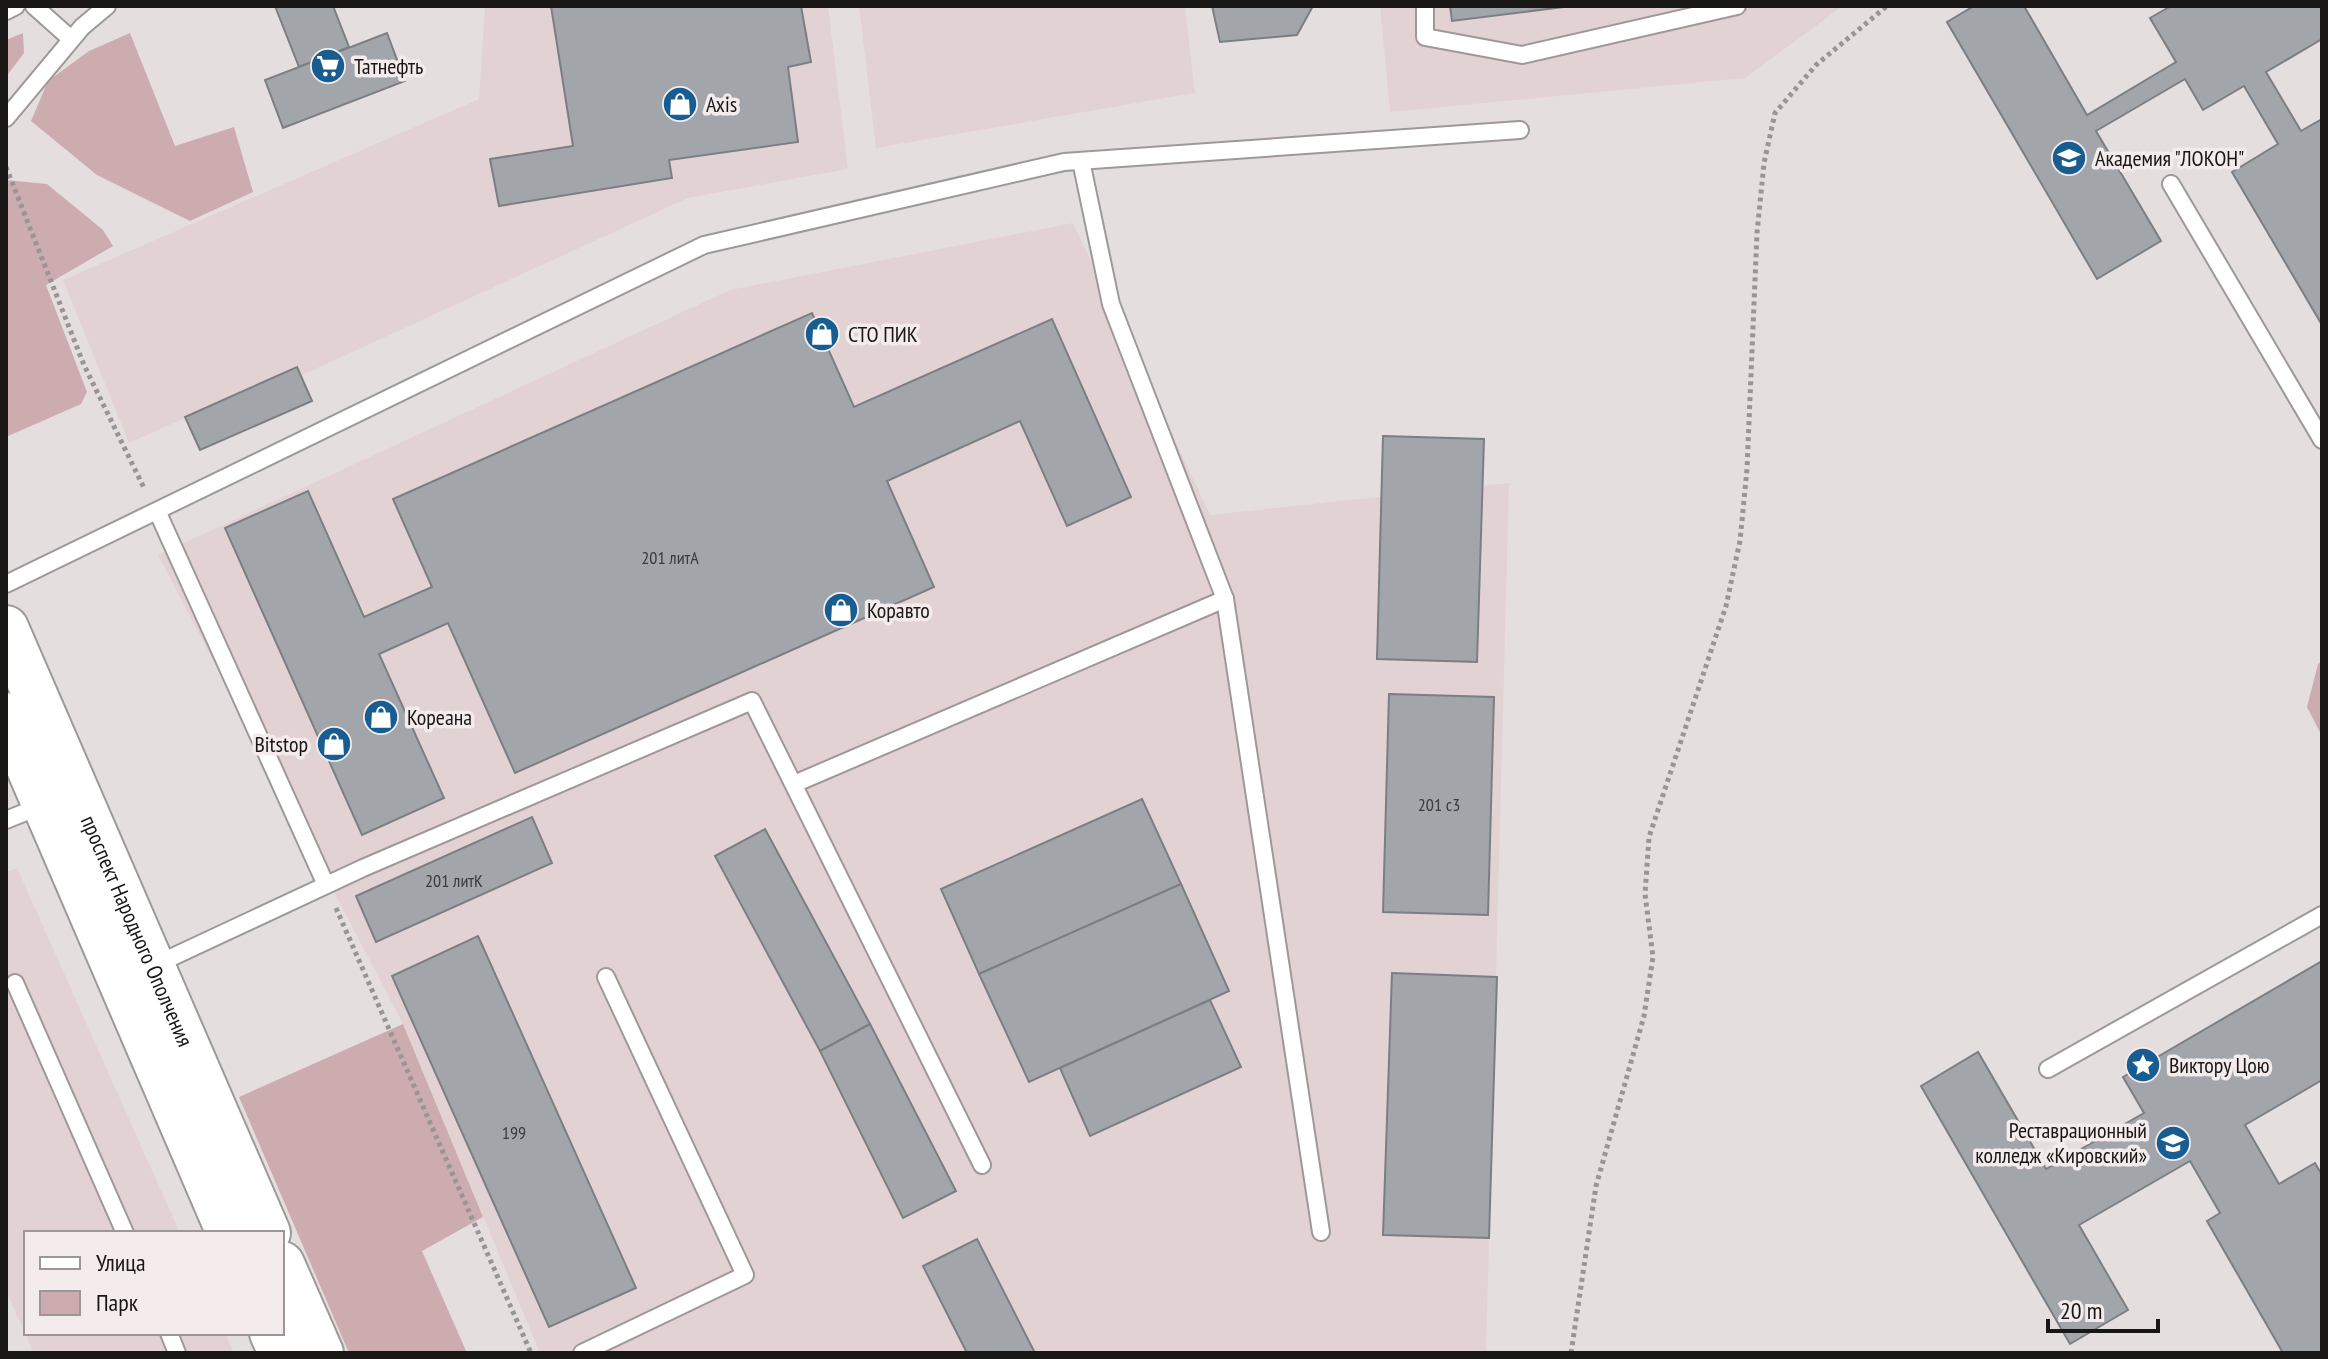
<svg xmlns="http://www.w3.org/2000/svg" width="2328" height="1359" font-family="'PT Sans Narrow',sans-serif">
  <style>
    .built { fill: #e3d2d4 }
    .green { fill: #cdacb0 }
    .building { fill: #a2a6ab; stroke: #7b7f83; stroke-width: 2 }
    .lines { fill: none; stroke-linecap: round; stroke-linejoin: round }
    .service-casing { stroke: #9f9899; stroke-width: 20 }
    .secondary-casing { stroke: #9f9899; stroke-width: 48 }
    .path { stroke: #999495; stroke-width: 5; stroke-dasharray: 4 4; stroke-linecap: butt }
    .service { stroke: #fff; stroke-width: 16 }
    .secondary { stroke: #fff; stroke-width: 44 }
    .labels { text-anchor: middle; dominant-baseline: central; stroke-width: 7; stroke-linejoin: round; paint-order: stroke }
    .number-label { font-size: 18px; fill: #3b3a3b }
    .poi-label { font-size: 22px; fill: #191616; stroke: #f3ebec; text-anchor: start }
    .street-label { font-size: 22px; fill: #191616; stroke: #f3ebec }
  </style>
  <rect width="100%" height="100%" fill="#e5dedf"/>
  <g class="built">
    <path d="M485 6H828L848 169 688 198 300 376 296 368 129 443 63 280 479 99Z"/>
    <path d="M859 6H1185L1195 93 876 148Z"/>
    <path d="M1380 6H1843L1745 78 1390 112Z"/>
    <path d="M1073 223 1210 515 1509 483 1486 1353H540L403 1024 158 555 730 290Z"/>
    <path d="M17 868 180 1233H26V1333H225L234 1353H34L6 1291V872Z"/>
  </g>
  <g class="green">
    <path d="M23 33 24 53 6 77V40Z"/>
    <path d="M130 33 175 146 234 127 253 192 190 221 97 175 31 121 48 81 89 51Z"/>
    <path d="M6 180 47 184 103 230 113 246 46 285 87 392 81 404 6 437Z"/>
    <path d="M2322 662V736L2307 707 2318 664Z"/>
    <path d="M403 1024 483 1217 422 1251 467 1353H349L239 1097Z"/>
  </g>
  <g class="building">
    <path d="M275 6H333L349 47 299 67Z"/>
    <path d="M551 6H801L811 62 788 67 798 142 669 160 672 178 499 206 490 159 573 146Z"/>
    <path d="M1212 6H1313L1297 35 1220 42Z"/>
    <path d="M1450 6H1563V7L1452 21Z"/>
    <path d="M1974 6H2024L2087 115 2176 62 2150 18 2171 6H2322V39L2266 72 2301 131 2322 119V325L2232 172 2278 144 2244 86 2203 110 2185 79 2096 131 2161 241 2097 279 1947 22Z"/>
    <path d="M387 33 405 81 283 128 265 80Z"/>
    <path d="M812 313 854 407 1052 319 1131 497 1067 526 1020 421 887 481 934 587 515 773 448 623 379 654 444 798 362 835 225 528 308 491 364 617 432 587 393 499Z"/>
    <path d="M297 367 312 401 200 450 185 417Z"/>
    <path d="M1383 436 1484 439 1477 662 1377 659Z"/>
    <path d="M1389 694 1494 697 1488 915 1383 912Z"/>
    <path d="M1142 799 1181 884 979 974 941 889Z"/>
    <path d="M532 817 552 863 376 942 356 896Z"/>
    <path d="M765 829 870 1024 820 1051 715 856Z"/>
    <path d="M1181 884 1229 991 1029 1082 979 974Z"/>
    <path d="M478 936 636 1288 549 1327 392 976Z"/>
    <path d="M2322 961V1080L2245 1125 2279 1184 2315 1163 2322 1175V1353H2283L2207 1221 2220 1213 2190 1161 2079 1225 2128 1310 2070 1344 1921 1086 1978 1052 2046 1169 2144 1113 2123 1077Z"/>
    <path d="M1392 973 1497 977 1489 1238 1383 1235Z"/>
    <path d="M1210 1000 1241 1067 1090 1136 1060 1068Z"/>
    <path d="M870 1024 956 1191 903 1218 820 1051Z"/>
    <path d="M977 1239 1035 1353H967L923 1266Z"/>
  </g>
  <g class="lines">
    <g class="service-casing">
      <g id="service">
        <path d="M34 6 71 39"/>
        <path d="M1425 6V37L1522 55 1737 6"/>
        <path d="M6 11 16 6"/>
        <path d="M6 118 82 27 107 6"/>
        <path d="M1081 161 1111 304 1225 599 1321 1232"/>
        <path d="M2171 184 2322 440"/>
        <path d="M158 513 326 885"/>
        <path d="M6 584 704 245 1064 162 1520 130"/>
        <path d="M794 784 1225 599"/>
        <path d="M6 820 43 805"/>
        <path d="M153 966 363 868 752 701 982 1165"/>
        <path d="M15 983 125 1233"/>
        <path d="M2048 1069 2322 915"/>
        <path d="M169 1333 177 1353"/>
        <path d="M582 1353 745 1275 606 977"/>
      </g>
    </g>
    <g class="secondary-casing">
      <g id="secondary">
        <path id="s1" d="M6 628 268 1233"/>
        <path d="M6 715 229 1233"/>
        <path d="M282 1264 321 1353"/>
        <path d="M272 1333 281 1353"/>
      </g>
    </g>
    <g class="path">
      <path d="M6 167 84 365 144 488"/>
      <path d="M336 908 531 1353"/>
      <path d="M1571 1353 1596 1186 1644 1016 1653 957 1645 894 1649 837 1726 606 1740 541 1747 469 1757 233 1764 163 1775 113 1816 65 1887 6"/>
    </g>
    <use href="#service" class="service"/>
    <use href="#secondary" class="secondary"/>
  </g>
  <defs>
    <g id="supermarket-disc" transform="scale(1.8)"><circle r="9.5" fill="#175d91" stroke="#f3ebec"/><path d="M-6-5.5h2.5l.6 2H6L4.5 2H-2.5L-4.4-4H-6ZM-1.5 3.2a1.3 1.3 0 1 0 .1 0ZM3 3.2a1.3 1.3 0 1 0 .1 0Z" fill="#fff"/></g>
    <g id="shop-disc" transform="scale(1.8)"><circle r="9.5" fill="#175d91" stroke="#f3ebec"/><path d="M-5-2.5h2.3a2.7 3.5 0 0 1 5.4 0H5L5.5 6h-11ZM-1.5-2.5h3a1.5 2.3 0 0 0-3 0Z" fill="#fff"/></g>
    <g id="university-disc" transform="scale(1.8)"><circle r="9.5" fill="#175d91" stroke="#f3ebec"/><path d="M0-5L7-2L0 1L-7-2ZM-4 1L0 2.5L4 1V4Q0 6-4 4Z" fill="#fff"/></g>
    <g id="sight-disc" transform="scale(1.8)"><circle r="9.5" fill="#175d91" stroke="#f3ebec"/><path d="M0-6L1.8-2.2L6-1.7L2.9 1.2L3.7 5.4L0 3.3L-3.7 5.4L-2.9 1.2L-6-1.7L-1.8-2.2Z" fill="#fff"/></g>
  </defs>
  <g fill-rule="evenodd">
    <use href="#supermarket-disc" x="328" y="66"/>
    <use href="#shop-disc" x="680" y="104"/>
    <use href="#university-disc" x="2069" y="158"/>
    <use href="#shop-disc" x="822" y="334"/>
    <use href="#shop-disc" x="841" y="610"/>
    <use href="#shop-disc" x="381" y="717"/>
    <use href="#shop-disc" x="334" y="744"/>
    <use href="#sight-disc" x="2143" y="1065"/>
    <use href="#university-disc" x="2173" y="1143"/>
  </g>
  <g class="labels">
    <g class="number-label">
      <text x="670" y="557">201 литА</text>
      <text x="1439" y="804">201 с3</text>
      <text x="454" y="880">201 литК</text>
      <text x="514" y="1132">199</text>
    </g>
    <g class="poi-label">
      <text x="354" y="66">Татнефть</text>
      <text x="706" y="104">Axis</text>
      <text x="2095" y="158">Академия "ЛОКОН"</text>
      <text x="848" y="334">СТО ПИК</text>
      <text x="867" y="610">Коравто</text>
      <text x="407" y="717">Кореана</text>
      <text x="308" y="744" text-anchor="end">Bitstop</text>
      <text x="2169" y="1065">Виктору Цою</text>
      <text x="2147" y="1130" text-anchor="end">Реставрационный<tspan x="2147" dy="25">колледж «Кировский»</tspan></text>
    </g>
    <g class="street-label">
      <text stroke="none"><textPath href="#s1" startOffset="330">проспект Народного Ополчения</textPath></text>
    </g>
  </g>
  <rect width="2328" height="1359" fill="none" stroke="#191616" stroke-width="16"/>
  <rect x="24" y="1231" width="260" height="104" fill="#f3ebec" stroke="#9c9696" stroke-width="2"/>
  <rect x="40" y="1257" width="40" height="12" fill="#ffffff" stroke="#9c9696" stroke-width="2"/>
  <text x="96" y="1271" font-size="24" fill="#191616">Улица</text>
  <rect x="40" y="1291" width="40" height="24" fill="#cdacb0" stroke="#9c9696" stroke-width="2"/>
  <text x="96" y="1311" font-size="24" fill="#191616">Парк</text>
  <path d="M2048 1319v12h110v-12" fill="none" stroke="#191616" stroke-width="4"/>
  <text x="2060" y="1319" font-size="24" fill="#191616" stroke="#f3ebec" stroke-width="6" paint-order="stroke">20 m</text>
</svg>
